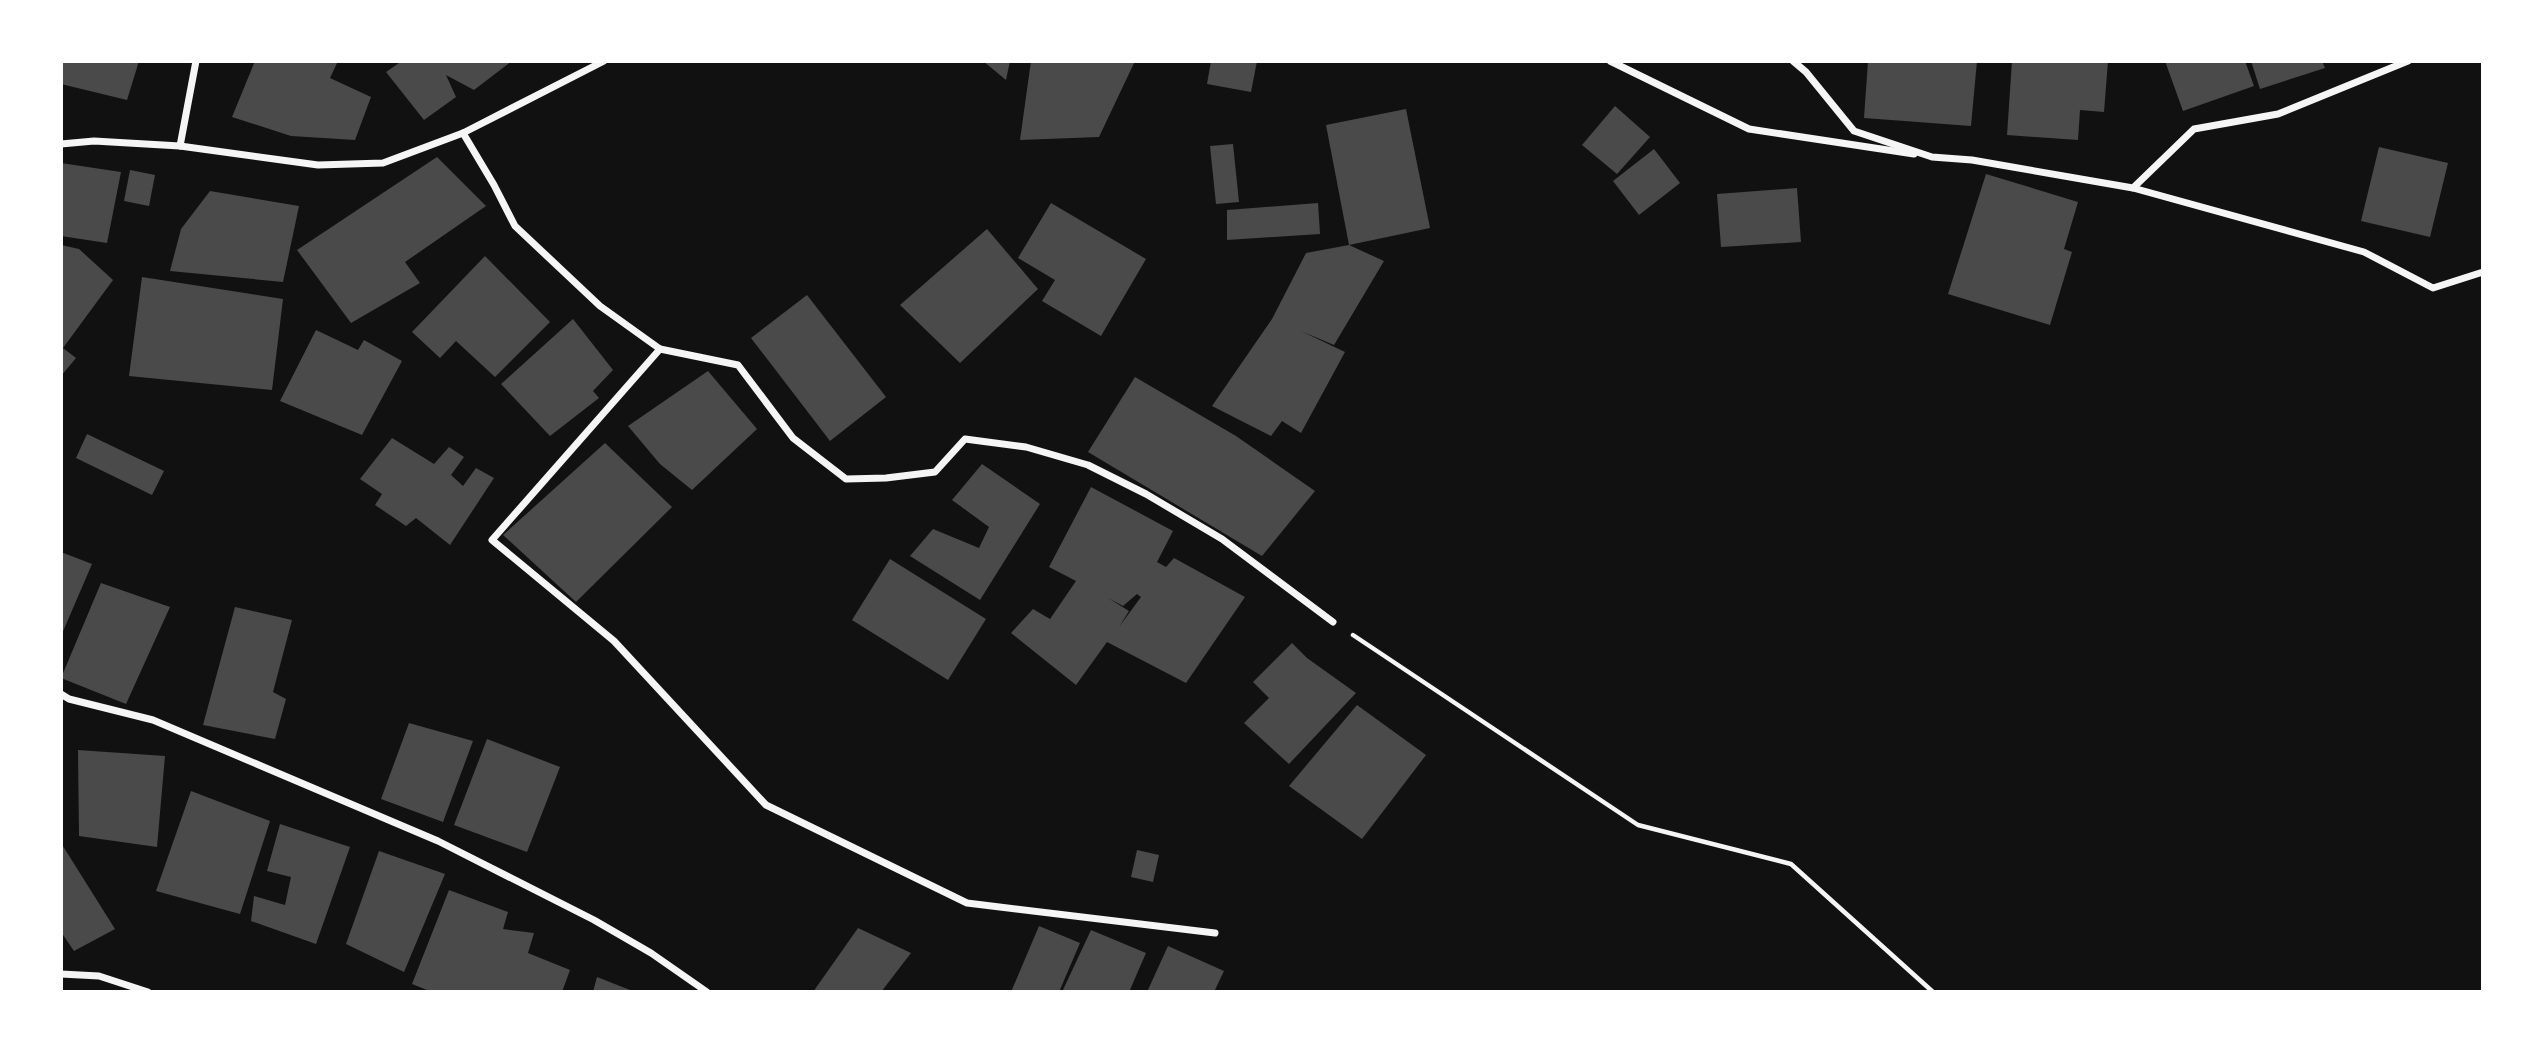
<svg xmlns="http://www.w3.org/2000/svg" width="2544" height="1053" font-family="'Zilla Slab',serif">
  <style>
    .building { fill: #4a4a4a; fill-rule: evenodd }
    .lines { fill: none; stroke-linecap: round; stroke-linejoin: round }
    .path { stroke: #f5f5f5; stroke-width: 4.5 }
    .minor { stroke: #f5f5f5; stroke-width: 7 }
  </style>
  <rect width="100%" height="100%" fill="#111"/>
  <g class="building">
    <path d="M61 61H139L127 100 61 84Z"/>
    <path d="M255 61H338L330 78 371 97 355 140 291 136 232 117Z"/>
    <path d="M402 61H512L474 90 446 75 456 97 424 120 386 72Z"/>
    <path d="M983 61H1010L1006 80Z"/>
    <path d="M1031 61H1135L1099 137 1020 140Z"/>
    <path d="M1211 61H1257L1251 92 1207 84Z"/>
    <path d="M1868 61H1977L1971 126 1864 118Z"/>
    <path d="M2012 61H2108L2104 112 2080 110 2078 140 2007 135Z"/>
    <path d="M2165 61H2245L2254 86 2183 111Z"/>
    <path d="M2251 61H2322L2325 68 2260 89Z"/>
    <path d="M1615 106 1650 137 1617 174 1582 145Z"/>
    <path d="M1406 109 1430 228 1349 245 1326 125Z"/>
    <path d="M1233 144 1239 202 1216 204 1210 146Z"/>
    <path d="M2379 147 2448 163 2430 237 2361 221Z"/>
    <path d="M1654 149 1680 183 1639 215 1613 181Z"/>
    <path d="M437 157 486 206 405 262 420 283 351 323 297 250Z"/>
    <path d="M61 163 121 172 107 243 61 236Z"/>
    <path d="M130 170 155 175 149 206 124 201Z"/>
    <path d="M1986 174 2078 202 2064 249 2072 252 2050 325 1948 294Z"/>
    <path d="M1797 188 1801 242 1721 247 1717 194Z"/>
    <path d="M210 191 299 206 283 282 170 271 181 229Z"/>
    <path d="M1051 203 1146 259 1101 336 1042 301 1055 280 1018 258Z"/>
    <path d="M1318 203 1320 234 1227 240V210Z"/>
    <path d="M987 229 1038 289 960 363 900 305Z"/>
    <path d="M61 245 79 249 113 280 63 348 76 358 61 376Z"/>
    <path d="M1349 245 1384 261 1334 345 1301 331 1345 352 1301 433 1282 421 1271 436 1212 406 1272 319 1306 253Z"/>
    <path d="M485 256 550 322 495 377 456 341 440 358 412 332Z"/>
    <path d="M142 277 283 299 272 390 129 376Z"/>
    <path d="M807 295 886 397 830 441 751 338Z"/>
    <path d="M573 319 613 370 593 391 599 398 550 436 501 384Z"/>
    <path d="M316 330 358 350 364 340 402 361 362 435 280 401Z"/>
    <path d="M708 371 757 429 692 490 660 464 628 426Z"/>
    <path d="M1135 377 1236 436 1315 491 1262 556 1088 452Z"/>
    <path d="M87 434 164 471 152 495 76 458Z"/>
    <path d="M392 438 434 464 449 447 464 457 451 475 463 486 476 468 494 478 450 545 416 518 406 526 375 505 382 494 360 479Z"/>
    <path d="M605 443 672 507 576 602 503 535Z"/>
    <path d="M982 464 1040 504 980 600 910 556 933 529 979 548 989 527 952 500Z"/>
    <path d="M1091 487 1173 531 1157 562 1166 567 1174 558 1245 597 1186 683 1107 642 1076 685 1011 633 1033 609 1050 619 1076 581 1049 567ZM1137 594 1141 597 1119 627 1129 611 1108 598 1123 606Z"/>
    <path d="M61 552 92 564 61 636Z"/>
    <path d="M890 559 986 619 948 680 852 620Z"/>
    <path d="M101 583 170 607 126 704 61 678Z"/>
    <path d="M235 607 292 620 273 692 286 699 275 739 203 725Z"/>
    <path d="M1292 643 1307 658 1356 693 1289 764 1244 723 1269 698 1253 682Z"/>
    <path d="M1357 705 1426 755 1362 839 1289 786Z"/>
    <path d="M409 723 473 741 443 822 381 799Z"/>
    <path d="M487 739 560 767 527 852 454 825Z"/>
    <path d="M78 750 165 756 157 847 79 836Z"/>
    <path d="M191 791 270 821 240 914 156 891Z"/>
    <path d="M280 824 350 847 316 944 251 921 254 896 285 905 291 877 267 871Z"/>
    <path d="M61 843 115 929 74 951 61 932Z"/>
    <path d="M1137 850 1159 855 1153 882 1131 877Z"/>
    <path d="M379 851 445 874 404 972 346 944Z"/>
    <path d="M449 890 508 912 503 929 534 933 528 953 570 970 562 992H432L412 984Z"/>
    <path d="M1039 926 1080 943 1059 992H1011Z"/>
    <path d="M858 928 911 953 881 992H813Z"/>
    <path d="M1091 930 1146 953 1129 992H1062Z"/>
    <path d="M1168 946 1224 971 1214 992H1147Z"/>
    <path d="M597 977 630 990V992H593Z"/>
  </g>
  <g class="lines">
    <path class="path" d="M1353 635 1638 825 1791 864 1933 992"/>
    <g class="minor">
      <path d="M1610 61 1749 129 1914 154"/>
      <path d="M1793 61 1806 72 1854 131 1932 157 1972 160 2133 188 2194 129 2278 114 2408 61"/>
      <path d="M463 133 494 185 515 226 600 306 660 349 738 365 793 438 846 479 886 478 935 472 965 439 1026 447 1088 465 1146 494 1222 539 1333 622"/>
      <path d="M61 144 94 141 180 146 318 165 383 163 463 133 604 61"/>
      <path d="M180 146 196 61"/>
      <path d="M2133 188 2364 252 2433 288 2483 272"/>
      <path d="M660 349 492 540 614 641 766 805 967 903 1215 933"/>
      <path d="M61 694 69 699 153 720 438 841 594 920 651 953 707 992"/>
      <path d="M61 974 99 976 148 992"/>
    </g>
  </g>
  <rect width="2544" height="1053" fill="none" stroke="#ffffff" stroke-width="126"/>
</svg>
